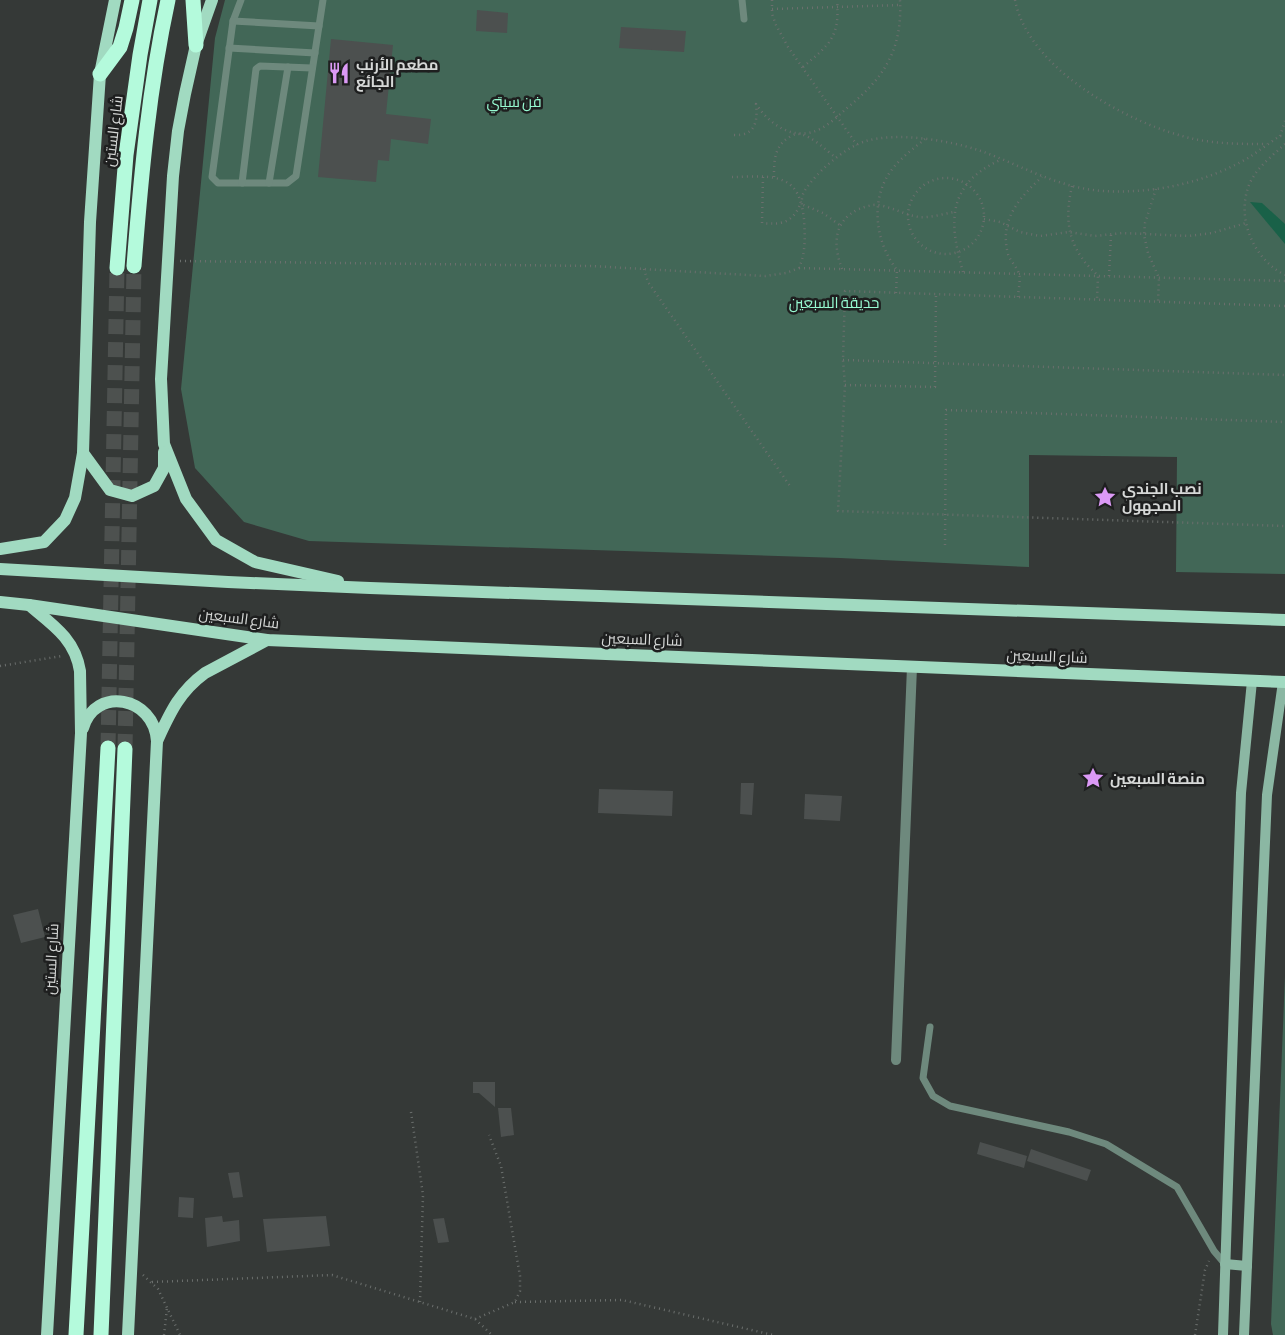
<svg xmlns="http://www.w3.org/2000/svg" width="1285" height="1335" font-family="'Asap Condensed',Cairo,sans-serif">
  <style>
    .green { fill: #426757 }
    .water { fill: #196148 }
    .building { fill: #4c504f }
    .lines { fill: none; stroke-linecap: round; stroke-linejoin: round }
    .highway-tunnel { stroke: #4d514f; stroke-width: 15; stroke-dasharray: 15 8; stroke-linecap: butt }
    .path { stroke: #6b6f6d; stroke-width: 2.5; stroke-dasharray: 1 4; stroke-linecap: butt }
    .lane { stroke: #6e897d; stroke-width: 7 }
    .street { stroke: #6e897d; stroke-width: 10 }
    .secondary { stroke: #8bb7a3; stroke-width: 10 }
    .primary { stroke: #a1dac1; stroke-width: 12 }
    .highway { stroke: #b4fadc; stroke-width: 15 }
    .labels { text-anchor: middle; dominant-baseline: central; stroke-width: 5; stroke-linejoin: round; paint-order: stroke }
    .poi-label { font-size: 15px; font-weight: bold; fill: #d6d8d7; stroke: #1e1f1f; text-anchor: start }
    .park-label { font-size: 15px; fill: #97fbd2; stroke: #1e1f1f }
    .street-label { font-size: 15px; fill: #d6d8d7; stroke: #1e1f1f }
  </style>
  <rect width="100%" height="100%" fill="#353937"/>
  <g class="green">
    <path d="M225 0H1285V574L1176 572 1177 457 1029 455V567L840 558 309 541 244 522 195 468 181 389 215 38Z"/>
    <path d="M1285 976V1335H1273L1271 1324Z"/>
  </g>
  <path class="water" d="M1250 202 1262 203 1285 224V244Z"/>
  <g class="building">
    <path d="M477 10 508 13 507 33 476 31Z"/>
    <path d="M621 27 686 31 684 52 619 48Z"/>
    <path d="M331 39 393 45 386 114 431 119 428 144 391 139 389 161 378 160 376 182 318 177Z"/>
    <path d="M741 783H754L752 815 740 814Z"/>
    <path d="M599 789 673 791 672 816 598 813Z"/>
    <path d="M805 794 842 796 840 821 804 819Z"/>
    <path d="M38 909 45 937 21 943 13 915Z"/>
    <path d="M473 1082H495V1107L479 1093H473Z"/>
    <path d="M498 1108H511L514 1135 501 1137Z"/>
    <path d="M980 1142 1027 1156 1024 1168 977 1154Z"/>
    <path d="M1031 1149 1091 1170 1087 1181 1027 1161Z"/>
    <path d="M239 1172 243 1197 233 1198 228 1173Z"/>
    <path d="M179 1197 194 1198 193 1218 178 1217Z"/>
    <path d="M222 1216 223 1222 239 1220 240 1241 207 1247 205 1218Z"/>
    <path d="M326 1216 330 1246 267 1252 263 1219Z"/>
    <path d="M444 1218 449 1242 438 1243 433 1219Z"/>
  </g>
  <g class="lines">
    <g class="highway-tunnel">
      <path d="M108 748 117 268"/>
      <path d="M125 749 134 266"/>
    </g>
    <g class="path">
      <path d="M772 0V14L776 25 788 47 857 145"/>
      <path d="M1015 0C1028 69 1130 125 1194 139 1218 144 1243 144 1267 144"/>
      <path d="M772 9 900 5"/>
      <path d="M803 67C830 44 840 37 837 0"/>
      <path d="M734 135C755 136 758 122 756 104 770 125 794 142 820 129 830 124 839 115 847 108 865 93 881 78 891 56 899 38 901 19 900 0"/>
      <path d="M1280 136 1285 121"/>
      <path d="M1285 144C1272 156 1256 168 1249 185 1236 218 1253 259 1285 275"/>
      <path d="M732 177C759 177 794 170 801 204L823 213 841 226"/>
      <path d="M763 177 762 223C781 225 792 223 800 205"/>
      <path d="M774 177C774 162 774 147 788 138 791 136 796 133 799 134 811 135 827 151 836 158"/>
      <circle cx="946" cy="216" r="38"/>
      <path d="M1072 186C1066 212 1066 236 1082 258 1086 265 1093 270 1098 276L1097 300"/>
      <path d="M1156 189 1145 223 1144 235 1148 253 1159 278 1158 302"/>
      <path d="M984 219 1000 222 1020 232 1040 236 1069 232 1095 236 1122 233 1189 236 1212 233 1246 223"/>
      <path d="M180 261 591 266 765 276 786 273 799 268C806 252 805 236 804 219 803 209 799 200 805 190 817 172 845 147 866 141 897 132 947 140 978 150 1019 164 1057 188 1103 191 1153 194 1205 183 1248 158 1259 151 1269 143 1280 136H1285"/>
      <path d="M799 268 1285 281"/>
      <path d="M644 269 648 282 790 486"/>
      <path d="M842 269C833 245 833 221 859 209 865 207 872 204 878 205 892 207 905 215 919 217 930 218 943 214 954 212"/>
      <path d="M963 272C949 223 946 185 1000 160"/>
      <path d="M1109 276 1111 235"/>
      <path d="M896 293 897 270C875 242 869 198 893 168 902 157 914 148 925 139"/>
      <path d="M1018 297C1018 291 1021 280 1019 274 1017 267 1010 261 1008 254 999 220 1019 198 1042 177"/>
      <path d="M1285 306 845 291 843 360 845 385 838 511 1285 526"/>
      <path d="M843 360 1285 375"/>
      <path d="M845 385 935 387 936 294"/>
      <path d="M945 545 946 410 1285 422"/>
      <path d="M0 666 62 656"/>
      <path d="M411 1112 423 1195 420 1302"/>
      <path d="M143 1275 158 1289 180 1335"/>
      <path d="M152 1282 332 1275 475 1319 492 1335"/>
      <path d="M515 1302 622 1300 773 1335"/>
      <path d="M475 1319 515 1302 520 1291V1276L501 1166 489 1135"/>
      <path d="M164 1335 167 1308"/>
      <path d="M1195 1335 1205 1270 1209 1261"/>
    </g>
    <g class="lane">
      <path d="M241 0 233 21 212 177 218 183H287L296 176 323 0"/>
      <path d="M742 0 744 19"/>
      <path d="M233 21 319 26"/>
      <path d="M229 48 315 53"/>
      <path d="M242 183 256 69 260 66 312 68"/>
      <path d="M269 183 288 67"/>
      <path d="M930 1027 923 1078 933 1096 950 1106 1069 1132 1106 1144 1177 1187 1214 1251 1225 1264"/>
    </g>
    <path class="street" d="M896 1060 912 667"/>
    <g class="secondary">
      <path d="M1225 1264 1247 1266"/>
      <path d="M1223 1335 1241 793 1252 681"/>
      <path d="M1244 1335 1267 795 1283 682"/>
    </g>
    <g class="primary">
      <path d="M212 0 196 45 185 94 178 131 173 176 161 379 164 444 186 499 216 540 255 562 338 581"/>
      <path d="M83 453 110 490 132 496 154 486 164 468V452"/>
      <path d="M0 549 44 542 65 520 75 498 83 453 90 222 100 74 115 0"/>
      <path d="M0 569 228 582 370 588 1285 620"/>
      <path d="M0 602 29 605 267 640 1285 682"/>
      <path d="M29 605C53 625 75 639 80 671L81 733 47 1335"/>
      <path d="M83 728C95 686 154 696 157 741"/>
      <path d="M128 1335 157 741C170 713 179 692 205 673L267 640"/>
    </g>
    <g class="highway">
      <path d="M193 0 196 45"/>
      <path d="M100 74 120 47 126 28 132 0"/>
      <path d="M134 266C141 176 149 88 168 0"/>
      <path d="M117 268 126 155 140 55 150 0"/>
      <path d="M76 1335 108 748"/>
      <path d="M101 1335 125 749"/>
    </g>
  </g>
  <defs>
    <g id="restaurant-bare" transform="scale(1.725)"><path d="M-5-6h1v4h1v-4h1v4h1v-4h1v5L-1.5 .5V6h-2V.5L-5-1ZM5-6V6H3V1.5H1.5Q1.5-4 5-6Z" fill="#db99f5" stroke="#1e1f1f" stroke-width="2.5" paint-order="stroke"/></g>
    <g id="sight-bare" transform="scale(1.725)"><path d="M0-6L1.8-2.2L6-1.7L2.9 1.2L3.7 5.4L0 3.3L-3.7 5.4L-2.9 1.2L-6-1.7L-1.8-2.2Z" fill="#db99f5" stroke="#1e1f1f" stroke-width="2.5" paint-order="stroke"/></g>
  </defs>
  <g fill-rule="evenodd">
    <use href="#restaurant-bare" x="339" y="73"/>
    <use href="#sight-bare" x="1105" y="497"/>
    <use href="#sight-bare" x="1093" y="778"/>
  </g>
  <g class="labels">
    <g class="poi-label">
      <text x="356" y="64">مطعم الأرنب<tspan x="356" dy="17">الجائع</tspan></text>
      <text x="1122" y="488">نصب الجندي<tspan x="1122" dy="17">المجهول</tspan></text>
      <text x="1110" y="778">منصة السبعين</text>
    </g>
    <g class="park-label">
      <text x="514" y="101">فن سيتي</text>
      <text x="834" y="302">حديقة السبعين</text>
    </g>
    <g class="street-label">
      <text transform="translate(113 131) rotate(-83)">شارع الستين</text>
      <text transform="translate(239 618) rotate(7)">شارع السبعين</text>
      <text transform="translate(642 639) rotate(2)">شارع السبعين</text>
      <text transform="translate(1047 656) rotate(2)">شارع السبعين</text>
      <text transform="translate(51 959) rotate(-87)">شارع الستين</text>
    </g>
  </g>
</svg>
